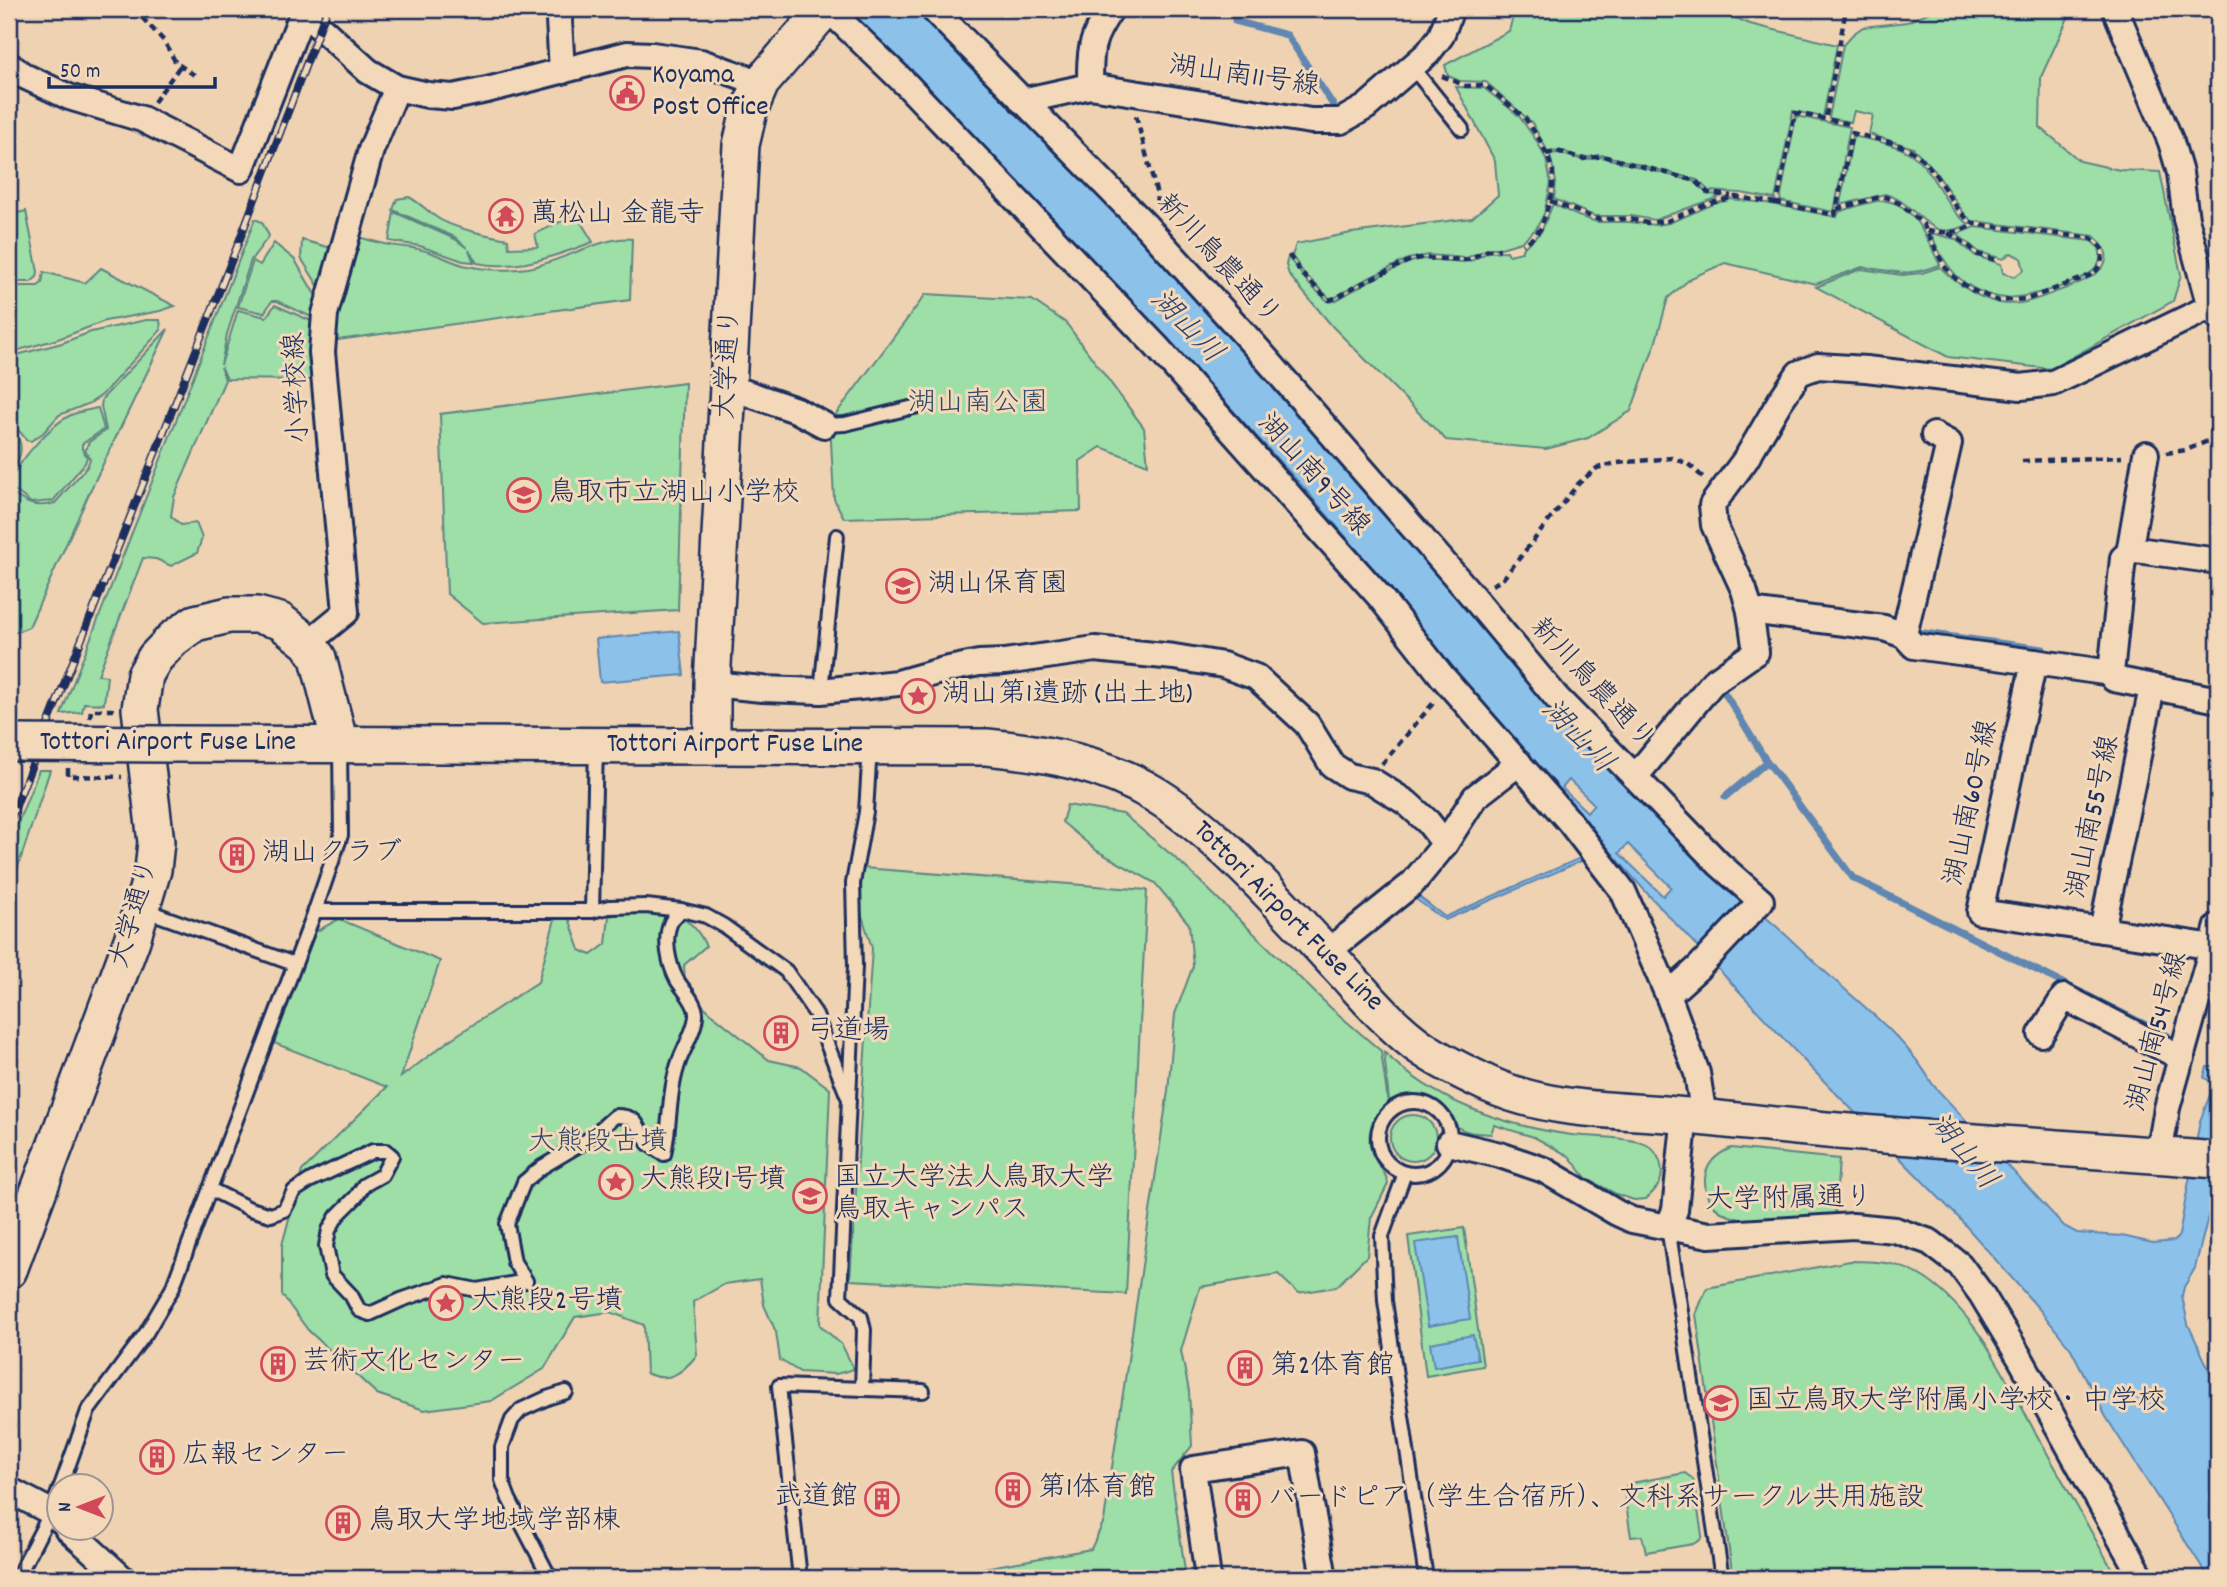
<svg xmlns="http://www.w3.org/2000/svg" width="2227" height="1587" font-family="Dekko,'Klee One',sans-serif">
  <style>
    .green { fill: #9edea7; stroke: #5c8682; stroke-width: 2 }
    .water { fill: #8cc2ea; stroke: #5f87b2; stroke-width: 2; fill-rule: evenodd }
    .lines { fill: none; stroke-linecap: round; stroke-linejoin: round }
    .stream { stroke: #5f87b2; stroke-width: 7 }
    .lane-casing { stroke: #1b2f5e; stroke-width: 18 }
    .street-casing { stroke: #1b2f5e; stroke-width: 30 }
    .secondary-casing { stroke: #1b2f5e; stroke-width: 40 }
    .path { stroke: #1b2f5e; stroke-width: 4.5; stroke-dasharray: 7 5; stroke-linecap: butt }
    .lane { stroke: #f3d8b9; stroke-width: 12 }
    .street { stroke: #f3d8b9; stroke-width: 24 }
    .secondary { stroke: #f3d8b9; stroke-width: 35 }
    .rail-casing { stroke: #1b2f5e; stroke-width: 8 }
    .rail { stroke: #f3d8b9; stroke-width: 5; stroke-dasharray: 16; stroke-linecap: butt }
    .secondary-bridge-casing { stroke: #1b2f5e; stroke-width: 40; stroke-linecap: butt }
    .secondary-bridge { stroke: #f3d8b9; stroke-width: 35 }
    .labels { text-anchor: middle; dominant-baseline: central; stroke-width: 6; stroke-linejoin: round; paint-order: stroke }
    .poi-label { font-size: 28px; fill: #1b2f5e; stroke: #f3d8b9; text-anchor: start }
    .street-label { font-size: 28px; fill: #1b2f5e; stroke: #f3d8b9 }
    .park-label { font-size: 28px; fill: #2f4969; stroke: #f3d8b9 }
    .water-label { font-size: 30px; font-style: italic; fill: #2c4573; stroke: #f3d8b9 }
  </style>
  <rect width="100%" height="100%" fill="#efd2b1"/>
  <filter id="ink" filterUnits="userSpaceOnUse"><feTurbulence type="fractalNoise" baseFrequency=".0143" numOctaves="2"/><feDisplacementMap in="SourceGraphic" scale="14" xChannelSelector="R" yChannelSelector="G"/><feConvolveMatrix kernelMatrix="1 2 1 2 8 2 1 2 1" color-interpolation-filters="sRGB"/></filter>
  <g filter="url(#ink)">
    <g class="green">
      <path d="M1515 9H1715L1750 24 1837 45 1823 117 1793 111 1775 199 1741 193 1709 191 1697 180 1603 155 1583 158 1575 157 1564 151 1548 152 1532 123 1486 82 1460 81 1448 76 1445 65 1509 31Z"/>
      <path d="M1936 9H2072L2041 77 2040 127 2080 161 2120 170 2160 172 2181 275 2173 301 2051 369 1948 357 1816 287 1861 269 1902 275 1922 273 1940 267C1957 284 1976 298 2000 303 2023 307 2043 296 2064 289 2089 279 2126 265 2094 236L1973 221 1966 216 1932 167 1913 148 1869 134 1873 115 1854 111 1851 122 1829 118 1843 45 1853 34 1863 27 1907 22Z"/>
      <path d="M1456 87 1484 88 1519 116 1538 143 1546 159 1551 183 1544 214 1536 229 1521 242 1501 248H1491L1466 258 1429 255 1408 259 1359 283 1336 297 1329 298 1303 272 1292 256 1296 244 1351 233 1472 218 1498 195 1495 161Z"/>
      <path d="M1796 116 1850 127 1834 212 1780 201Z"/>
      <path d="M1853 136C1870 140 1897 144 1911 154 1936 171 1943 208 1969 224 1927 247 1920 203 1885 194L1840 205Z"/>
      <path d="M1557 153 1584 160 1602 157 1696 182 1707 194 1724 195 1655 220 1631 216H1594L1554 199 1556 182 1550 154Z"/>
      <path d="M409 197C420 203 426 210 436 217 451 228 490 236 508 239L509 248 538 247 535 234 576 214 593 242C555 256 518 271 477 263L469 250 474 262 463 261 420 246 389 241 394 212 455 239 467 248 455 237 393 210 397 199Z"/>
      <path d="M1730 199 1766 203 1837 217 1839 212C1851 208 1864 203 1877 201 1913 197 1927 240 1940 265L1920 271 1903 273 1862 267 1816 284 1725 263 1691 278 1668 298 1656 341 1631 411 1588 438 1546 449 1446 440 1333 327 1289 275 1286 265 1288 257 1310 285 1329 302 1335 301 1371 280 1407 263 1422 259 1463 262 1473 260 1488 252 1507 251 1509 255 1522 252V249L1541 232 1553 204 1578 216 1597 222H1629L1656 225 1669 223 1714 204Z"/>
      <path d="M26 211 38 272 37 277 31 282H13L9 284V215Z"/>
      <path d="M255 219 262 222 269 236 251 260 227 334 221 365 238 310 266 317 275 305 318 324V380L227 379 221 367 225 380 174 497 171 516 181 525 196 523 202 538 197 553 171 566 156 559 143 558 98 675 107 676 104 704 84 703 82 712 61 714Z"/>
      <path d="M1975 227 2091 241 2099 248C2101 255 2101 262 2096 268 2084 283 2017 302 1998 297 1961 289 1944 266 1931 233L1955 239 1976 256 2001 264 2003 273 2014 277 2024 270 2021 258 2011 253 2003 259 1979 252 1957 234Z"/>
      <path d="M353 235C365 239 378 243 390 245 401 247 412 247 422 250 436 253 449 261 463 265 484 270 507 271 528 268 557 263 606 235 632 239L630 300 330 341Z"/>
      <path d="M302 240 335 249 324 295 301 258Z"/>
      <path d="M274 243 295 260 321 305 318 320 277 301H272L264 313 238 307 253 261 260 265Z"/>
      <path d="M101 268 175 306 160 311 105 321 58 339 12 352 10 350 9 301 12 286H38L42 283 44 272 85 283Z"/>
      <path d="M926 294 1032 300 1066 323 1144 428 1148 465 1101 447 1080 461 1081 511 844 518 834 499 830 422Z"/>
      <path d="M146 320H160L161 330 102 395 90 403 59 415 43 433 31 441 26 440C21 432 19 429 9 430V357L62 343 91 332Z"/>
      <path d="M168 329 91 489 29 627 9 635V491C25 503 35 509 55 503L87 467 90 459 85 450 89 442 106 430 101 406 102 399Z"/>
      <path d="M685 383 678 610 483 623 447 594 440 414Z"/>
      <path d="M98 408 104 429 82 444V449L87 457 85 463 53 501 31 503 9 486C16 463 50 425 71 415 79 411 89 410 98 408Z"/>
      <path d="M9 434H16C27 450 17 462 9 477Z"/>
      <path d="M39 770H50L9 894V845Z"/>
      <path d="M1067 805 1123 814 1180 862 1331 1008 1381 1051 1388 1102C1372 1117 1363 1138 1375 1159 1380 1169 1387 1173 1388 1184L1371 1218 1367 1256 1336 1287 1298 1293 1278 1274 1200 1287 1181 1351 1189 1391 1192 1446 1171 1472 1186 1578H964L961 1572 1091 1549 1104 1521 1168 1091 1175 1014 1193 966 1189 924 1155 883 1097 851 1062 822Z"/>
      <path d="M863 868 1147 890 1126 1294 850 1280 872 948 859 906Z"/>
      <path d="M636 912C672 918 688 908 706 946L684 965 685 981 696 999 712 1014 769 1060 801 1067 830 1089 820 1325 842 1345 854 1369 836 1374 800 1372 780 1360 776 1332 764 1305 760 1279 725 1284 693 1302 697 1355C682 1373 669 1384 646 1373L644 1325 610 1312 575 1317 544 1369 491 1401 424 1410 377 1394 308 1330 282 1295V1245L302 1171 387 1087 274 1043 315 932 339 919 440 961 401 1077 451 1039 538 982 555 919 569 918 580 950 591 955 606 944 609 916Z"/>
      <path d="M1384 1052C1433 1101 1504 1126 1572 1135 1590 1137 1633 1137 1647 1145 1659 1152 1665 1169 1660 1182 1657 1189 1651 1194 1646 1199L1634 1200 1616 1194 1587 1179 1569 1156 1534 1137 1494 1125 1491 1134C1481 1133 1467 1134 1458 1127 1452 1122 1450 1114 1445 1109 1430 1093 1407 1090 1389 1101Z"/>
      <circle cx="1413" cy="1138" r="23"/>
      <path d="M1731 1148 1839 1159 1835 1217C1799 1219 1702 1239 1705 1179 1706 1163 1717 1154 1731 1148Z"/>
      <path d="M1464 1228 1483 1366 1426 1376 1408 1236Z"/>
      <path d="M1850 1261C1880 1261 1900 1262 1926 1279 1977 1314 2005 1377 2034 1430 2062 1479 2090 1529 2117 1578H1733L1696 1314 1707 1288Z"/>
      <path d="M1685 1473 1693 1479 1702 1535 1700 1540 1693 1544 1646 1552 1642 1536 1631 1537 1624 1491 1627 1484Z"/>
    </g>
    <g class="water">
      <path d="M842 9H923L1114 203 1743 900C1772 920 1795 944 1821 968 1860 1004 1907 1038 1933 1085L2064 1226 2077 1233 2122 1236 2153 1243 2175 1241 2179 1235 2200 1121 2213 1087 2212 1083 2204 1077 2207 1067H2213L2218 1056V1166L2213 1192 2218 1201 2211 1205 2195 1268 2184 1287 2182 1296 2188 1324 2218 1389V1578H2209L2106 1417 2071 1349 2039 1309 1958 1217 1811 1068 1646 892 1394 605 1400 600 1304 488 1165 336 1159 340ZM1569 780 1594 804 1587 812 1562 788ZM1628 844 1671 887 1663 896 1619 853Z"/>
      <path d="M679 631 684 675 600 682 596 639Z"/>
      <path d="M1580 858 1584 860 1445 920 1410 895 1414 893 1445 917Z"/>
      <path d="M1458 1237 1470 1319 1428 1326 1415 1243Z"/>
      <path d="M1473 1335 1478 1359 1434 1367 1430 1343Z"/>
    </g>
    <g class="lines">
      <g class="stream">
        <path d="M1236 9 1235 21 1287 35 1339 114"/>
        <path d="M1917 632 2043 649"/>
        <path d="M1719 684 1764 757 1853 878 2168 1036"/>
        <path d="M1725 797 1767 762"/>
      </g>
      <g class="lane-casing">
        <g id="lane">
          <path d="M1412 67 1462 129"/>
          <path d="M824 425 845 424 926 404"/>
          <path d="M821 691 837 536"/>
          <path d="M142 909 294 964"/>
          <path d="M315 911H592L596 747"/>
          <path d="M592 911 609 907 646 906 681 910 706 916 724 926 786 971 815 1013 847 1095"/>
          <circle cx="1414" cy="1138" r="36"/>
          <path d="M1405 1173 1382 1236 1385 1301 1426 1578"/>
          <path d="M210 1189 250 1209 271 1215 284 1210 294 1191 311 1180 373 1151H386L392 1156 382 1175 364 1185 356 1197 337 1216 329 1230 326 1246 332 1275 351 1295 359 1310 370 1314 401 1300 447 1284 477 1290 526 1281 514 1262 507 1224 524 1182 542 1167 589 1139 615 1116C641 1116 636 1128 649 1144 653 1148 660 1151 664 1154 671 1122 668 1090 680 1059 685 1046 697 1026 696 1013 695 1001 683 990 677 980 669 965 663 939 671 922 673 918 678 914 681 910"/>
          <path d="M1668 1227 1722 1578"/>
          <path d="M862 1389 864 1330 861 1317 840 1298 855 966 853 883 866 812 870 747"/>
          <path d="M61 1486 88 1411 146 1333 172 1289 315 911 341 835 340 746"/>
          <path d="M17 1578 51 1512 60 1488"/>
          <path d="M550 1578 509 1499 502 1480V1447L512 1420 521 1410 547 1398 566 1392"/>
          <path d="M800 1578 779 1386 923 1391"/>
        </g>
      </g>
      <g class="street-casing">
        <g id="street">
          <path d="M300 9 368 71 397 88 428 95 453 97 487 90 627 54 652 55 701 62 761 83"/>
          <path d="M561 9 559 20 562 71"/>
          <path d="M828 9 906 84 1157 347 1380 597 1442 676 1569 821 1623 891 1668 995 1698 968 1761 901 1719 864 1635 777"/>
          <path d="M933 9 1147 227 1255 346 1469 592 1557 698 1635 777 1713 682 1756 652 1750 611 1744 590 1714 525 1712 505 1746 459 1780 401 1799 373 1818 366 1866 369 2021 387 2053 383 2210 307 2218 316"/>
          <path d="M2115 9 2171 142 2180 173 2186 219 2210 307"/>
          <path d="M9 65 24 76 69 97 142 119 241 170 303 12"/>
          <path d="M1090 86C1090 49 1090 39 1111 9"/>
          <path d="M1022 101 1090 86 1311 121H1341L1366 107 1428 53 1441 36 1451 9"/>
          <path d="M729 387 796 410 824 425"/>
          <path d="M2129 553 2146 454"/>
          <path d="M2218 561 2137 550 2129 553 2123 558 2111 673 2114 679 2218 700"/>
          <path d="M1750 611 1884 628 1904 635 1914 646 2034 662"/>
          <path d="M1904 635 1949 443 1934 435"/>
          <path d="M308 643 346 612 322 352 325 314 371 150 397 88"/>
          <path d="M712 684 762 689 821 691 898 683 944 670 979 663 1005 662 1095 649 1174 657 1223 665 1256 677 1307 724 1332 765 1349 776 1372 781 1407 803 1428 822 1445 844"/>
          <path d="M2152 688 2102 930 2214 947"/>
          <path d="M2102 930 1980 912 2034 662 2111 673"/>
          <path d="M1326 953 1412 884 1445 844 1475 797 1519 763"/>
          <path d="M1668 995 1697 1073 1704 1117"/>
          <path d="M2041 1034 2064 997 2182 1058"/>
          <path d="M1449 1143 1500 1155 1544 1170 1617 1213 1632 1220 1668 1227 1709 1235 1853 1226 1895 1230 1930 1242 1960 1265 1982 1295 2020 1358 2142 1578"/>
          <path d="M2159 1155 2167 1108 2218 926"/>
          <path d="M1668 1227 1675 1210 1685 1115"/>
          <path d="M9 1490 51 1512 60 1520"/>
          <path d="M67 1528 122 1578"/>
          <path d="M1208 1578 1193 1469 1302 1453 1324 1578"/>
        </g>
      </g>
      <g class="secondary-casing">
        <g id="secondary">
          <path d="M170 744 987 747C1046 753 1104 763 1156 795 1222 836 1286 910 1339 967 1364 994 1387 1022 1416 1044 1438 1060 1463 1072 1488 1084 1551 1113 1621 1109 1688 1116 1743 1121 1797 1128 1851 1132 1973 1143 2096 1150 2218 1160"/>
          <path d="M712 746V684L741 145 749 111 761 83 825 9"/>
          <path d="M9 1270 132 940 153 870 156 842 140 709 145 675 155 658 173 639 195 623 229 615H257L280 621 308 643 318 658 340 744"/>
        </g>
      </g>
      <g class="path">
        <path d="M134 9 164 41 176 63 196 76"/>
        <path d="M1442 76 1466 86 1485 85 1525 118 1541 142 1553 170V191L1541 228 1534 237 1523 245"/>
        <path d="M154 102 180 66"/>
        <path d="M1136 116 1157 195 1156 206"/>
        <path d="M1826 116 1846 9"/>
        <path d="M1546 154 1557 151 1583 159 1603 156 1696 181 1708 193 1731 196"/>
        <path d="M1550 201 1597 219H1630L1647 223 1667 221 1707 204 1736 197 1777 203"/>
        <path d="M1837 209 1876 198 1886 197 1899 203 1923 224 1944 266 1957 280 1972 290 1999 301 2028 299 2094 274 2101 264 2103 252 2101 247 2091 238 1974 224C1946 205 1939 166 1910 150 1893 141 1870 138 1852 133L1835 215 1777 203 1795 113 1850 124"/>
        <path d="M1927 231C1945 233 1958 234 1974 224"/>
        <path d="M1948 233 1968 245 1977 254 1999 261"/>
        <path d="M1289 255 1301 273 1329 300 1336 298 1356 286 1409 261 1420 258 1467 260 1488 250 1500 249"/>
        <path d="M2166 453 2186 450 2218 437"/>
        <path d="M2022 461 2122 457"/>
        <path d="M1492 585 1502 580 1579 483 1597 468 1617 463 1672 458 1687 463 1705 479"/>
        <path d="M90 718 91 710H112V706"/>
        <path d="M1382 764 1435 701"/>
        <path d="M68 768V776L122 777"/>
      </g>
      <use href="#lane" class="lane"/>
      <use href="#street" class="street"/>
      <use href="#secondary" class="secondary"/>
      <g class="rail-casing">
        <path id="rail" d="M9 823 238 244 327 9"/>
      </g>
      <use href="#rail" class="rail"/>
      <g class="secondary-bridge-casing">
        <path id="secondary-bridge" d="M9 743 170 744"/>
      </g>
      <use href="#secondary-bridge" class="secondary-bridge"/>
    </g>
  </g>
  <defs>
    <g id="civic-ring" transform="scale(1.75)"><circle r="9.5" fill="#f3d8b9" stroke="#d1495b" stroke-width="1.5"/><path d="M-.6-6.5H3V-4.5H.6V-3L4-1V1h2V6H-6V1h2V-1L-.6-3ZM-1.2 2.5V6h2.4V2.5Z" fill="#d1495b"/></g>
    <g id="temple-ring" transform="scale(1.75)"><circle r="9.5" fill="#f3d8b9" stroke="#d1495b" stroke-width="1.5"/><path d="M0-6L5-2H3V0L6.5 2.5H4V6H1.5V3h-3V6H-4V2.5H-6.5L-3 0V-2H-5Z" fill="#d1495b"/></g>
    <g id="school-ring" transform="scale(1.75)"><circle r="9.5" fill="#f3d8b9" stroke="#d1495b" stroke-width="1.5"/><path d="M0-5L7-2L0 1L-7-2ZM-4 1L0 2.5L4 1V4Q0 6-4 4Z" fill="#d1495b"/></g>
    <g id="sight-ring" transform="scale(1.75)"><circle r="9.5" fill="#f3d8b9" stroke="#d1495b" stroke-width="1.5"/><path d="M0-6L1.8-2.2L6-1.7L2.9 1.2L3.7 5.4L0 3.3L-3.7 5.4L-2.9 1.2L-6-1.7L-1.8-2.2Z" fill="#d1495b"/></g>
    <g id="building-ring" transform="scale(1.75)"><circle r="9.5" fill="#f3d8b9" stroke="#d1495b" stroke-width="1.5"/><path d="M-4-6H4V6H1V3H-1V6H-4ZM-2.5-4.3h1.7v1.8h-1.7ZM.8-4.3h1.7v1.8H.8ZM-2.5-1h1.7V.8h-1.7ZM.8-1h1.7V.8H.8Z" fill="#d1495b"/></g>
    <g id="university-ring" transform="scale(1.75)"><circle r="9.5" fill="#f3d8b9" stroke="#d1495b" stroke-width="1.5"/><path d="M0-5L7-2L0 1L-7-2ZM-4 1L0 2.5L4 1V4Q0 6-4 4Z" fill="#d1495b"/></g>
  </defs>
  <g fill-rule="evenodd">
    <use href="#civic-ring" x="627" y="93"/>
    <use href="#temple-ring" x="506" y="216"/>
    <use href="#school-ring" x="524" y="495"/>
    <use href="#school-ring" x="903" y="586"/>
    <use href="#sight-ring" x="918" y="696"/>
    <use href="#building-ring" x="237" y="855"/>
    <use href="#building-ring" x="781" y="1033"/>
    <use href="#sight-ring" x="616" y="1182"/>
    <use href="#university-ring" x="810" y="1196"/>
    <use href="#sight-ring" x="446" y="1303"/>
    <use href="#building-ring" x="278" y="1364"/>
    <use href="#building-ring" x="1245" y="1368"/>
    <use href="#school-ring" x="1721" y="1403"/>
    <use href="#building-ring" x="157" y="1457"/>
    <use href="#building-ring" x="1013" y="1490"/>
    <use href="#building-ring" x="882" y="1499"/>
    <use href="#building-ring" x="1243" y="1500"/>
    <use href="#building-ring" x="343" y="1523"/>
  </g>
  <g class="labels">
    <g class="poi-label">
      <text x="652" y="77">Koyama<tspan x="652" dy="32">Post Office</tspan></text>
      <text x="530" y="216">萬松山 金龍寺</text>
      <text x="548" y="495">鳥取市立湖山小学校</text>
      <text x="928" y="586">湖山保育園</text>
      <text x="942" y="696">湖山第1遺跡 (出土地)</text>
      <text x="262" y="855">湖山クラブ</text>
      <text x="806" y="1033">弓道場</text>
      <text x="834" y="1180">国立大学法人鳥取大学<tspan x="834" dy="32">鳥取キャンパス</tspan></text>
      <text x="640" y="1182">大熊段1号墳</text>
      <text x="471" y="1303">大熊段2号墳</text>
      <text x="302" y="1364">芸術文化センター</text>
      <text x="1270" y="1368">第2体育館</text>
      <text x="1746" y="1403">国立鳥取大学附属小学校・中学校</text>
      <text x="182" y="1457">広報センター</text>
      <text x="1038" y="1490">第1体育館</text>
      <text x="858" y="1499" text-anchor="end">武道館</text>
      <text x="1268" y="1500">バードピア（学生合宿所）、文科系サークル共用施設</text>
      <text x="368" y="1523">鳥取大学地域学部棟</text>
    </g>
    <g class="street-label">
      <text transform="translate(1244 78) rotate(8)">湖山南11号線</text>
      <text transform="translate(1217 261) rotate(47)">新川鳥農通り</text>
      <text transform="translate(730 364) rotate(-87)">大学通り</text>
      <text transform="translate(299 388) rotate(-93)">小学校線</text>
      <text transform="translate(1312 476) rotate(48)">湖山南9号線</text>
      <text transform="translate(1591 685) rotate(47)">新川鳥農通り</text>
      <text x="168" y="744">Tottori Airport Fuse Line</text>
      <text x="735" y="746">Tottori Airport Fuse Line</text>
      <text transform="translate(1973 803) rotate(-78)">湖山南60号線</text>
      <text transform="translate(2095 817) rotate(-78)">湖山南55号線</text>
      <text transform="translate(136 914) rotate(-74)">大学通り</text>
      <text transform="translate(1287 917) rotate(45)">Tottori Airport Fuse Line</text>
      <text transform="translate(2159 1032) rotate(-75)">湖山南54号線</text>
      <text transform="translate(1789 1201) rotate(-1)">大学附属通り</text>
    </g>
    <g class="park-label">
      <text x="978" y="405">湖山南公園</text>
      <text x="598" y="1144">大熊段古墳</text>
    </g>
    <g class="water-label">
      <text transform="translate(1185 328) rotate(46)">湖山川</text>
      <text transform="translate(1576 738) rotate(46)">湖山川</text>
      <text transform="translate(1961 1153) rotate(50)">湖山川</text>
    </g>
  </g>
  <rect width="2227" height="1587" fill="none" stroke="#f3d8b9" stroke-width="35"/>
  <rect x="18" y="18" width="2192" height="1552" fill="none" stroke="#1b2f5e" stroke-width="2.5" filter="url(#ink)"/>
  <g transform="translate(80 1507) rotate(270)"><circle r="33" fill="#f3d8b9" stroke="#9d9495" stroke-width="2"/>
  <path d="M0-5L12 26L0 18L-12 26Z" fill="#d1495b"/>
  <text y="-10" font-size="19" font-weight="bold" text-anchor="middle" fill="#1b2f5e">N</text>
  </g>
  <path d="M49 77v10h166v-10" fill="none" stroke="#1b2f5e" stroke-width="3.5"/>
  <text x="60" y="77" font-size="21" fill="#1b2f5e" stroke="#f3d8b9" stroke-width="5" paint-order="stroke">50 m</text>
</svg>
